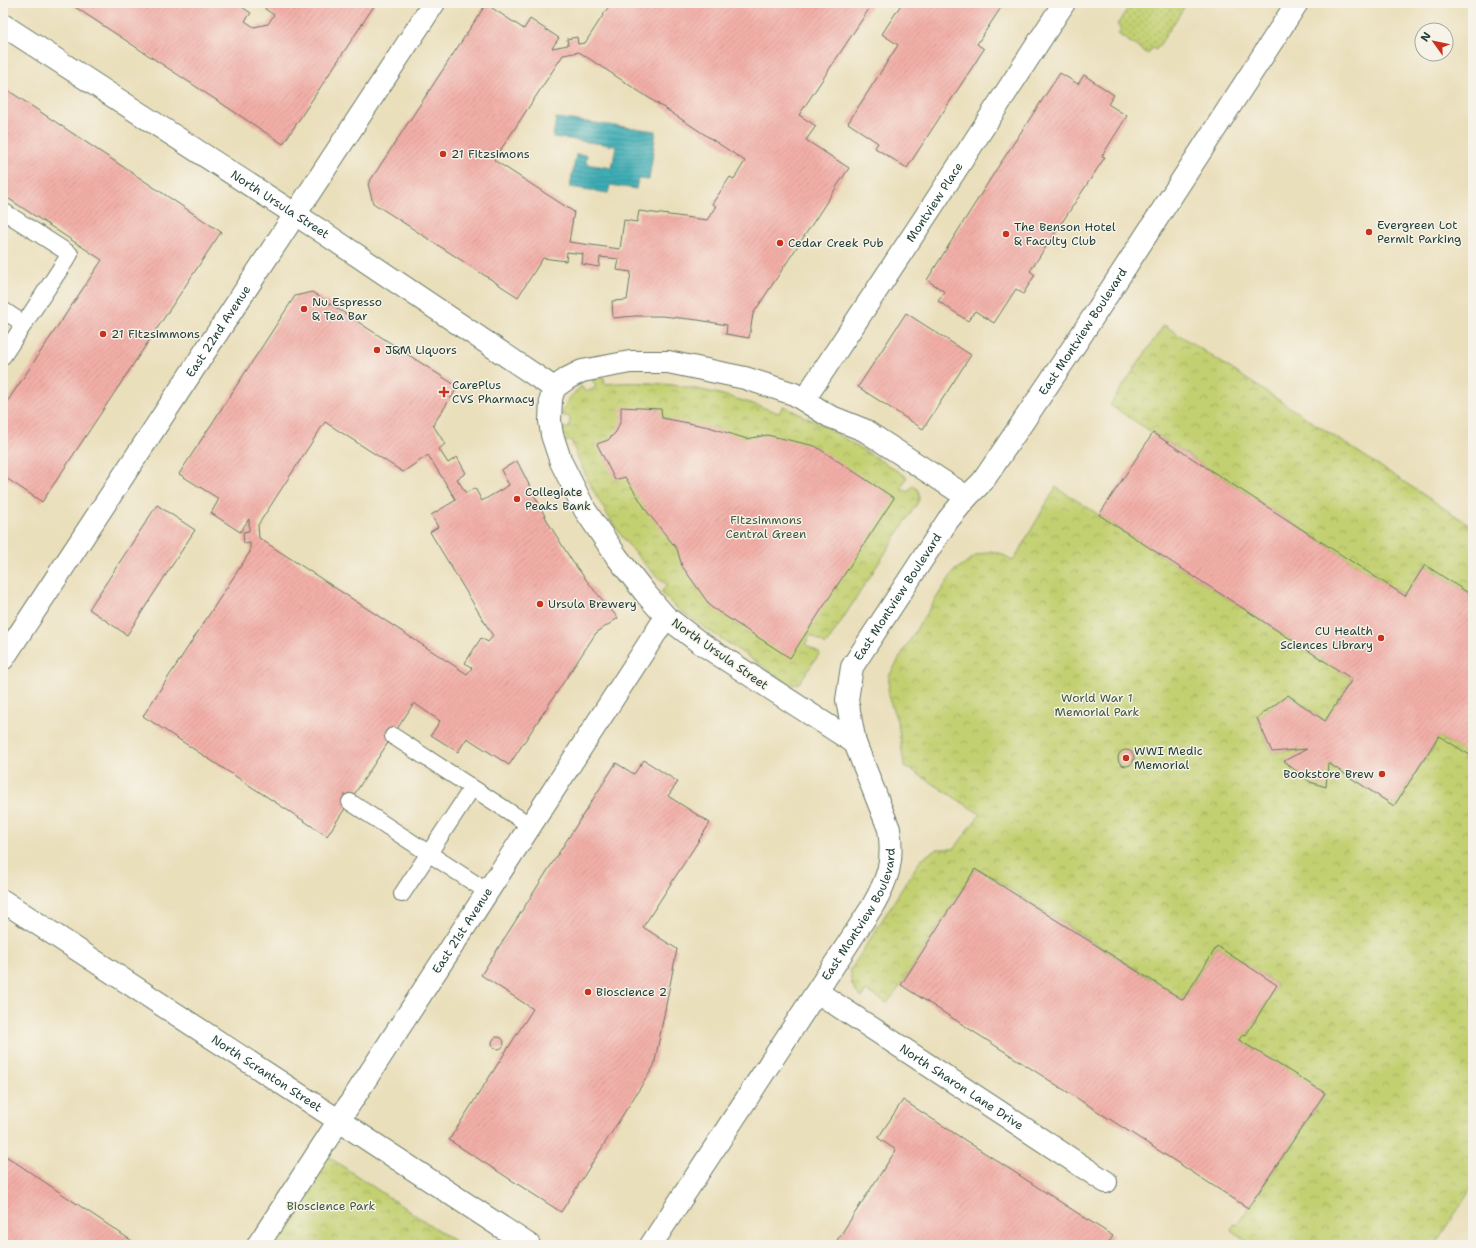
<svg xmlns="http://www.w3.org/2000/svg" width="1476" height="1248" font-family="'Shantell Sans',sans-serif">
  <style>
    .grass { fill: url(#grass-dots); stroke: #718652 }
    .park { fill: url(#park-crowns); stroke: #718652 }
    .water { fill: url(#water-rules); stroke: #2e7575 }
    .building { fill: url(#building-hatch); fill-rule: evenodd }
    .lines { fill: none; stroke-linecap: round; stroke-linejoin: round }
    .service-casing { stroke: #667663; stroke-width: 18 }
    .minor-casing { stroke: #667663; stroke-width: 24 }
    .tertiary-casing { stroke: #667663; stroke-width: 24 }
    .service { stroke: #fff; stroke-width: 16 }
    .minor { stroke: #fff; stroke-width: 22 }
    .tertiary { stroke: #fff; stroke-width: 22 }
    .poi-dot { fill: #c8321e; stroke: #f7f3e8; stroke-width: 1.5 }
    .labels { text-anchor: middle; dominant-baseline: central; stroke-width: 3; stroke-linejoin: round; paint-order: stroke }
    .poi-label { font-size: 12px; fill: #1f3d34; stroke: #f7f3e8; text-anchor: start }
    .street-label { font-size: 12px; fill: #1f3d34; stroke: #f7f3e8 }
    .park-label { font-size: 12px; fill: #405a40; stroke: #f7f3e8 }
  </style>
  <defs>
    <pattern id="grass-dots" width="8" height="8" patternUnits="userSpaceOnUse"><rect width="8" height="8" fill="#c3d071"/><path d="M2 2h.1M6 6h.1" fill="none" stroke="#9eaa5e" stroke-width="1.8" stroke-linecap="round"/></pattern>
    <pattern id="park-crowns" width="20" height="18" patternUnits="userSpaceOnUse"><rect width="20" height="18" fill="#c3d071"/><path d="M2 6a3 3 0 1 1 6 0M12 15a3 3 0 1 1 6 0" fill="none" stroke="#9eaa5e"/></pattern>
    <pattern id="water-rules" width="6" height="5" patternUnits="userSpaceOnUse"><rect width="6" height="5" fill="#3cadb6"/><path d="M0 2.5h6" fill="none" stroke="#328e95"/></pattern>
    <pattern id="building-hatch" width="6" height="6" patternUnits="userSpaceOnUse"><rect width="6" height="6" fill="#f2afa7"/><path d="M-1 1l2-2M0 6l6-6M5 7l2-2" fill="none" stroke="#cf9790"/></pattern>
  </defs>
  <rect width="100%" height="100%" fill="#f7f3e8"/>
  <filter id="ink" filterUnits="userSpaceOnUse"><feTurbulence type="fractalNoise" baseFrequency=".025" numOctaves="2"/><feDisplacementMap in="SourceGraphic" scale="8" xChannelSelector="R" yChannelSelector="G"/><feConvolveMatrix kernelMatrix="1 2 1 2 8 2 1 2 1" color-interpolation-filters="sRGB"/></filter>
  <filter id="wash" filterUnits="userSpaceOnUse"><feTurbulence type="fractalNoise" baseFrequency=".012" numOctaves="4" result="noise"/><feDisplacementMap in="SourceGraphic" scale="16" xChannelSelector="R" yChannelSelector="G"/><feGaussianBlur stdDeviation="0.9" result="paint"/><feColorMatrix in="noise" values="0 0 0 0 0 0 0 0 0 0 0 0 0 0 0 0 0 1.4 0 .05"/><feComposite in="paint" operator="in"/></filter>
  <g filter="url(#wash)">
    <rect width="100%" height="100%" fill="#eadfbb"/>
    <path class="grass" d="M1131 3H1187L1156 50 1152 48 1148 54 1118 34 1122 29 1117 25Z"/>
    <g class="park">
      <path d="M1164 325 1473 527V596L1425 565 1405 596 1110 405Z"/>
      <path d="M604 377 605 384C667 378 721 392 779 413L783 406 826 427 907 477 901 487 908 492 913 485C919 490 921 495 918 502L826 645 811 635 805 644 820 653 799 683 790 685 786 682 680 611 661 593 667 585C625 551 589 491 571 440L565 442 560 428H569L570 417 561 415 567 401 581 386 586 392 596 387 592 379Z"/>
      <path d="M1056 487 1352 679 1325 721 1288 695 1257 718 1272 752 1307 749 1394 806 1439 736 1473 757V1186L1435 1245H1251L1232 1230 1234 1224 1237 1225 1325 1094 1239 1040 1243 1034 1246 1035 1277 985 1217 946 1183 1000 988 875 975 869 901 985 887 1003 866 991 862 998C852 989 850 982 851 969L921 859 937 849H954L980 814 904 765 898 724 888 696 889 676 920 623 954 571 977 555 991 551 1002 554 1013 561Z"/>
      <path d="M320 1151 460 1245H259Z"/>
    </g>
    <path class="water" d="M556 118 656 131 649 180 638 179 636 189 610 185 608 193 570 187 576 154 587 155 586 164 612 168 616 146 553 137Z"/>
    <g id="blocks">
      <g class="building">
        <path d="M69 3H236L251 13 245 21 254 27 268 24 274 15 265 9 269 3H376L283 144Z"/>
        <path d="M611 3H873L799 115 816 126 806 140 849 168 753 314 749 338 726 334 727 325 698 320 662 316H635L613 318 612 301 627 300 631 272 617 270 619 259 600 257 599 267 582 264 583 254 567 252 566 261 543 258 518 297 373 203 368 184 486 4 524 29 530 19 559 38 552 48 568 45 567 39 577 37 578 44 585 43ZM579 52 745 161 734 179 730 177 712 204 716 206 707 220 639 211 637 222 624 220 620 249 569 242 574 212 494 160 563 55Z"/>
        <path d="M902 3H1004L977 44 984 49 907 168 875 148 878 143 848 123 898 45 882 34Z"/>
        <path d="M1060 73 1078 84 1084 75 1114 95 1108 104 1127 116 1102 156 1105 157 1030 271 1035 275 1023 294 1016 289 994 323 975 311 968 321 938 301 945 292 927 280 996 170Z"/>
        <path d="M3 87 221 232 42 502 3 476V408L102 260 3 195Z"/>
        <path d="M312 292 458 387 433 425 445 444 439 449 448 463 457 457 466 473 457 479 466 493 475 488 482 501 509 485 501 470 517 461 549 524 572 561 594 590 618 618 596 633 509 765 467 738 458 752 431 735 440 721 414 703 327 836 143 716 250 552V543L244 544 243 532 249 531V519L240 532 211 513 219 499 179 474 295 296ZM325 422 403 472 428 455 456 500 431 515 438 527 430 532 493 636 488 642 481 638 465 663 472 668 467 674 259 538 258 525Z"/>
        <path d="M906 313 971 355 923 429 858 387Z"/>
        <path d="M621 407 661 409 662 418 709 427 747 439 767 435 815 446 894 498 790 658 711 607 682 566 677 549 648 513 625 477 615 480 597 444 608 440 616 432 621 420Z"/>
        <path d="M1153 433 1405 596 1425 565 1473 596V757L1439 736 1394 806 1328 763 1326 787 1310 782 1284 761 1307 749 1272 752 1257 718 1288 695 1325 721 1352 679 1099 515Z"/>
        <path d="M157 505 195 530 127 635 89 609Z"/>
        <circle cx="1126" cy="758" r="8"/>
        <path d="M644 760 678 782 668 796 710 823 643 927 677 949 654 1066 561 1212 449 1140 533 1009 481 975 616 763 634 774Z"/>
        <path d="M975 869 1183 1000 1217 946 1277 985 1246 1035 1243 1034 1239 1040 1325 1093 1248 1208 901 985Z"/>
        <circle cx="498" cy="1043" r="6"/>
        <path d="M903 1100 1113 1236 1107 1245H834L896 1150 878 1138Z"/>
        <path d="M3 1154 138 1245H3Z"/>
      </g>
    </g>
  </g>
  <g filter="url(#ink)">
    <use href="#blocks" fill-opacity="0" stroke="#667663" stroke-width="1"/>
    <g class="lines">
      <g class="service-casing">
        <g id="service">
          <path d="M3 211 70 254 3 356"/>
          <path d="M3 310 24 324"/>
          <path d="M393 736 531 826"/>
          <path d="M350 802 488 892"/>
          <path d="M402 894 472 788"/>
        </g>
      </g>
      <g class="minor-casing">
        <g id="minor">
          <path id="s1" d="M3 25 324 233 554 388"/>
          <path id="s2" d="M804 400 933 205 1064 3"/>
          <path id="s3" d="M3 659 434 3"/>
          <path d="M855 743 699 642 666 617 646 594 617 557 585 510 561 462 552 435 550 421 551 399 554 388 568 378 582 371 630 362H668L745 378 794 394 829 416 864 430 967 497"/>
          <path id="s4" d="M3 901 529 1245"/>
          <path id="s5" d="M817 992 1106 1182"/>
          <path id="s6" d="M258 1245 666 617"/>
        </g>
      </g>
      <g class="tertiary-casing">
        <g id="tertiary">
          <path id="s7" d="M651 1245 872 907C888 879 894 862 889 829L855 743 847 700 852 667 948 520 967 497 983 481 1078 340 1297 3"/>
        </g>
      </g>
      <use href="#service" class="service"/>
      <use href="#minor" class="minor"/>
      <use href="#tertiary" class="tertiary"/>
    </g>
  </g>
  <g class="poi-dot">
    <circle cx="443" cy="154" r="4"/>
    <circle cx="1369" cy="232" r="4"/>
    <circle cx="1006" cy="234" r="4"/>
    <circle cx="780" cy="243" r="4"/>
    <circle cx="304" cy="309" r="4"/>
    <circle cx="103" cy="334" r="4"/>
    <circle cx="377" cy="350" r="4"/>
    <path d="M442 386h4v4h4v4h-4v4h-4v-4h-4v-4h4z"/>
    <circle cx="517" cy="499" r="4"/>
    <circle cx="540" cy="604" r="4"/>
    <circle cx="1381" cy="638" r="4"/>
    <circle cx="1126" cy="758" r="4"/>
    <circle cx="1382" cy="774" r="4"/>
    <circle cx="588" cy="992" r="4"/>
  </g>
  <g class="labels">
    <g class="poi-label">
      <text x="451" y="154">21 Fitzsimons</text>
      <text x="1377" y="225">Evergreen Lot<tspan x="1377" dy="14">Permit Parking</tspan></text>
      <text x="1014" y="227">The Benson Hotel<tspan x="1014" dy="14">&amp; Faculty Club</tspan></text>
      <text x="788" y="243">Cedar Creek Pub</text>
      <text x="312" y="302">Nu Espresso<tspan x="312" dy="14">&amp; Tea Bar</tspan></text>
      <text x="111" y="334">21 Fitzsimmons</text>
      <text x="385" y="350">J&amp;M Liquors</text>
      <text x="452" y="385">CarePlus<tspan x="452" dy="14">CVS Pharmacy</tspan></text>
      <text x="525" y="492">Collegiate<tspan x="525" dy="14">Peaks Bank</tspan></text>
      <text x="548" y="604">Ursula Brewery</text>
      <text x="1373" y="631" text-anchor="end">CU Health<tspan x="1373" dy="14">Sciences Library</tspan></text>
      <text x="1134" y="751">WWI Medic<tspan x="1134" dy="14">Memorial</tspan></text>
      <text x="1374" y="774" text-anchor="end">Bookstore Brew</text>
      <text x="596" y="992">Bioscience 2</text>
    </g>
    <g class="street-label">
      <text stroke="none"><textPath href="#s2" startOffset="237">Montview Place</textPath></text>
      <text stroke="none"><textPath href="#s1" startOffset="330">North Ursula Street</textPath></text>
      <text stroke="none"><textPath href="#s7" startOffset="1063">East Montview Boulevard</textPath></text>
      <text stroke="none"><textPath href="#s3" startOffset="392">East 22nd Avenue</textPath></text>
      <text stroke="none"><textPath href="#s7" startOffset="739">East Montview Boulevard</textPath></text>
      <text transform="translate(720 654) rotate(35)">North Ursula Street</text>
      <text stroke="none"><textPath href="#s7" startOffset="392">East Montview Boulevard</textPath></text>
      <text stroke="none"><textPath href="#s6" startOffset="375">East 21st Avenue</textPath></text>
      <text stroke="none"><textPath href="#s4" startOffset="315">North Scranton Street</textPath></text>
      <text stroke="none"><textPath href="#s5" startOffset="173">North Sharon Lane Drive</textPath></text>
    </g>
    <g class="park-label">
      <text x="766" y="520">Fitzsimmons<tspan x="766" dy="14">Central Green</tspan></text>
      <text x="1097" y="698">World War 1<tspan x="1097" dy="14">Memorial Park</tspan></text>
      <text x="331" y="1206">Bioscience Park</text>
    </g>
  </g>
  <rect width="1476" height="1248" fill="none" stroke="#f7f3e8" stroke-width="16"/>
  <g transform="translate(1434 42) rotate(303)"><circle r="19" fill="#f7f3e8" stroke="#a1aaa0"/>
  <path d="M0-3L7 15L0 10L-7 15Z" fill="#c8321e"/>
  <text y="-6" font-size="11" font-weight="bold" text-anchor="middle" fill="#1f3d34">N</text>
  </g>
</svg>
